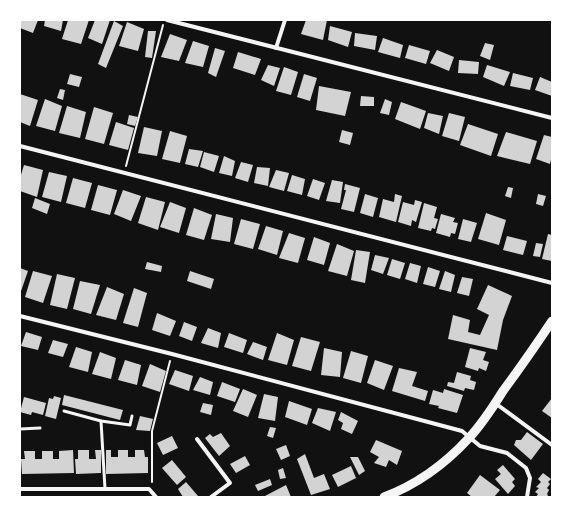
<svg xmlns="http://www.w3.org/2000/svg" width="572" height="517" font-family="'Times New Roman',serif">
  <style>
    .building { fill: #d3d3d3 }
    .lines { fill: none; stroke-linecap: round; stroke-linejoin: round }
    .path { stroke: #f5f5f5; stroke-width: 2 }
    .service { stroke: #f5f5f5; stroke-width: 3 }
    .minor { stroke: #f5f5f5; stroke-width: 4 }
    .primary { stroke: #f5f5f5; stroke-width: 9 }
  </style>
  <rect width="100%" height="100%" fill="#111"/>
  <g class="building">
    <path d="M20 20H38L33 33 20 28Z"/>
    <path d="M45 20H63L61 31 44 26Z"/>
    <path d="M68 20H89L81 44 62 39Z"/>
    <path d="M95 20H110L102 44 88 38Z"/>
    <path d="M306 20H327L323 40 301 34Z"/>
    <path d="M114 21 123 26 106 68 98 64Z"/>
    <path d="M127 22 144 29 138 51 119 46Z"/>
    <path d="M330 26 352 32 348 47 328 40Z"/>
    <path d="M148 31H156L152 58 145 57Z"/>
    <path d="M355 33 377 36 375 50 354 46Z"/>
    <path d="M170 34 187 40 179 61 161 57Z"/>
    <path d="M383 38 403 45 400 58 378 52Z"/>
    <path d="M193 41 209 46 203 67 185 63Z"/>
    <path d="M485 43 494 45 490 60 480 56Z"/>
    <path d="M409 45 430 51 426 64 405 58Z"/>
    <path d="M215 48 225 51 216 77 208 73Z"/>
    <path d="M437 50 454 57 449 71 430 63Z"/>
    <path d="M238 52 261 59 255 75 233 68Z"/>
    <path d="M459 60 479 62 478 74 458 73Z"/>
    <path d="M268 65 280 68 274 86 261 80Z"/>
    <path d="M487 65 510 72 504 86 483 77Z"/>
    <path d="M284 67 298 72 291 95 276 91Z"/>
    <path d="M513 73 533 78 530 90 510 86Z"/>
    <path d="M70 74 82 77 79 87 67 84Z"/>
    <path d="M304 74 317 78 310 101 297 97Z"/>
    <path d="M540 77 552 82V96L535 90Z"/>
    <path d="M319 86 351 92 345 116 316 110Z"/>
    <path d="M60 89 65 90 63 100 57 98Z"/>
    <path d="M20 94 38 100 30 126 20 122Z"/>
    <path d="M361 96 374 97V106H360Z"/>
    <path d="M45 99 62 106 55 131 36 126Z"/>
    <path d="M385 99 392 102 389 115 380 113Z"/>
    <path d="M401 102 426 111 420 129 395 119Z"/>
    <path d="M67 106 86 112 80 138 59 133Z"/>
    <path d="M94 107 113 113 104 144 85 139Z"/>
    <path d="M428 113 443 116 439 134 424 128Z"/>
    <path d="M449 113 465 117 459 141 442 136Z"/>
    <path d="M129 115 138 117 135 126 127 124Z"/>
    <path d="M116 122 134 128 128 150 109 145Z"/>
    <path d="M468 124 498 134 491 156 460 145Z"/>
    <path d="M144 127 162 131 157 156 138 153Z"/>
    <path d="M342 130 353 133 350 145 339 142Z"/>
    <path d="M170 131 187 136 180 163 162 159Z"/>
    <path d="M506 132 537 141 530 164 497 156Z"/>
    <path d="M544 135 552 137V155L550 164 536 159Z"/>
    <path d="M189 149 203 151 198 167 185 164Z"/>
    <path d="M204 152 219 156 214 172 200 167Z"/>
    <path d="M224 156 235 161 232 176 219 173Z"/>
    <path d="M241 162 253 165 248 182 235 178Z"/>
    <path d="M24 165 43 170 37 197 20 191V178Z"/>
    <path d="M257 167 270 168 268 186 254 183Z"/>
    <path d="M276 170 289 173 284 191 269 187Z"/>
    <path d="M49 172 67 176 61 202 42 197Z"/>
    <path d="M292 175 305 179 302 195 287 191Z"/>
    <path d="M73 178 92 183 85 208 66 203Z"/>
    <path d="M313 179 325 183 319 200 307 196Z"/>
    <path d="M332 180 343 182 340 203 326 201Z"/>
    <path d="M345 184 360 188 354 212 341 209 346 190H344Z"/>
    <path d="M98 185 117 190 110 215 91 210Z"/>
    <path d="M508 187 513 188 511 198 505 196Z"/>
    <path d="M123 190 141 196 131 221 114 214Z"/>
    <path d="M365 194 378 198 373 217 360 213Z"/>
    <path d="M395 194 402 196 396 222 379 217 383 199 394 202Z"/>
    <path d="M538 194 546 196 543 206 536 204Z"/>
    <path d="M146 197 165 202 158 230 138 223Z"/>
    <path d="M35 198 50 204 47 214 32 208Z"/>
    <path d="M415 200 422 202 416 222 412 220 411 226 398 222 403 202 414 205Z"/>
    <path d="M170 202 186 208 179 233 160 227Z"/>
    <path d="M424 203 437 207 434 218 438 219 435 229 432 228 431 231 418 228Z"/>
    <path d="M194 208 212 215 204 240 186 235Z"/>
    <path d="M486 213 506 220 499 245 478 239Z"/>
    <path d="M216 214 233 218 230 242 211 239Z"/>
    <path d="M441 214 455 218 453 222 458 223 455 234 451 233 450 237 436 233Z"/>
    <path d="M241 219 260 224 253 249 234 244Z"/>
    <path d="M463 219 477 223 471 242 458 239Z"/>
    <path d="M266 226 283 231 277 255 258 249Z"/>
    <path d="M289 233 305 238 298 263 279 258Z"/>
    <path d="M548 234 552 235V261L542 259Z"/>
    <path d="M507 236 527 241 523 255 503 250Z"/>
    <path d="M314 237 330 243 324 265 307 260Z"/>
    <path d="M536 243 543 244 540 257 533 256Z"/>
    <path d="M337 244 354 251 347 276 328 271Z"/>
    <path d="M356 250 370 252 365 283 351 280Z"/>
    <path d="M375 255 389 258 383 274 371 270Z"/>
    <path d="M392 259 405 263 400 279 387 275Z"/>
    <path d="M147 262 162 266 161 272 145 269Z"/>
    <path d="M410 263 421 266 417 283 405 279Z"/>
    <path d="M428 267 440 271 435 287 423 284Z"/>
    <path d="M20 268 28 271 20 294Z"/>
    <path d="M33 271 52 276 43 303 25 297Z"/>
    <path d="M190 271 214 279 211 289 187 281Z"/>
    <path d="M445 271 455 275 451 292 439 289Z"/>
    <path d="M57 274 75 278 67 309 50 305Z"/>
    <path d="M462 277 473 279 469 296 457 293Z"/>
    <path d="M80 281 100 285 91 314 73 309Z"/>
    <path d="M488 285 512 296 503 320 497 350 448 339 453 315 470 320 468 332 480 335 489 315 477 309Z"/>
    <path d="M107 287 124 294 116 320 96 315Z"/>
    <path d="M134 288 147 293 138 327 123 323Z"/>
    <path d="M157 313 176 321 170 336 152 330Z"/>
    <path d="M184 322 197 327 192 341 179 336Z"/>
    <path d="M208 328 221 333 218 348 201 343Z"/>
    <path d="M26 332 42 337 38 350 21 346Z"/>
    <path d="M229 333 247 340 243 353 224 347Z"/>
    <path d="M277 333 294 340 287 365 268 360Z"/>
    <path d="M301 337 320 342 311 371 292 366Z"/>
    <path d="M53 340 68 344 63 357 48 353Z"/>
    <path d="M253 342 267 347 263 360 247 354Z"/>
    <path d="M76 347 92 352 88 372 69 367Z"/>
    <path d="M324 348 342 352 340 377 321 375Z"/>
    <path d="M470 348 486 352 483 360 489 362 486 371 479 368 478 371 465 367Z"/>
    <path d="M351 351 368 356 361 383 343 378Z"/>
    <path d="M100 352 116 358 111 379 92 374Z"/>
    <path d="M125 360 141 365 137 385 118 380Z"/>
    <path d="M375 360 393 366 384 390 367 383Z"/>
    <path d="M150 364 166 371 160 392 142 386Z"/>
    <path d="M399 368 417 372 412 386 428 391 425 401 392 391Z"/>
    <path d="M175 370 193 376 189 391 169 384Z"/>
    <path d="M457 372 471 376 470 380 476 382 474 390 465 388 464 391 447 386 448 382 454 383Z"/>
    <path d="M200 377 213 382 210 395 193 390Z"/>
    <path d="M222 382 240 389 235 402 217 396Z"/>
    <path d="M243 389 257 395 248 417 233 411Z"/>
    <path d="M444 389 463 395 457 413 438 408 439 406 429 404 433 390 443 393Z"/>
    <path d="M264 394 278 397 275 421 258 418Z"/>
    <path d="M64 395 123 410 120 420 62 405Z"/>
    <path d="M54 396 61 398 56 419 45 416 49 398 53 399Z"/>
    <path d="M24 397 46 403 43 415 32 412 31 415 20 412Z"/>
    <path d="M552 398V418L542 411Z"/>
    <path d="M289 401 312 409 307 425 285 417Z"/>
    <path d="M203 403 213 405 211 415 200 412Z"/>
    <path d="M318 408 336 412 330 431 312 423Z"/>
    <path d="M341 412 358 421 352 434 341 429 343 423 338 420Z"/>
    <path d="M140 416 153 419 150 431 136 430Z"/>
    <path d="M270 427 276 428 273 438 267 436Z"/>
    <path d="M527 432 543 444 531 460 514 445 516 440H521Z"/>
    <path d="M221 433 230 446 219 456 205 438 210 434 213 437Z"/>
    <path d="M172 436 178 448 163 455 157 443Z"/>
    <path d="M376 440 402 451 397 465 389 460 386 467 374 463 379 457 370 452Z"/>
    <path d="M286 445 290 456 281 460 276 449Z"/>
    <path d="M73 450 74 473 22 474 21 459H25L24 451H35V459H42V451H53V459H59V451Z"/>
    <path d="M78 450H89V459H96L95 450H101V473L76 474 75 459H78Z"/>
    <path d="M106 450H111V457H118V450H128V457H135V450H144L145 457H148V473L106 474Z"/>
    <path d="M305 454 314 478 324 474 330 489 311 495 297 459Z"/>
    <path d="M245 456 250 465 236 473 230 464Z"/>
    <path d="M350 457H358L365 471 359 475Z"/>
    <path d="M172 460 186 477 177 485 162 468Z"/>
    <path d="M503 465 515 479 512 482 515 486 508 494 495 479 501 474 497 470Z"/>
    <path d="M351 466 356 478 338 487 332 475Z"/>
    <path d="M283 468 286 478 280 479 278 470Z"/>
    <path d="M543 473 551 479 548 482 550 484 547 488 549 490 547 494 548 495 547 497H536L538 494 535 492 539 488 536 487 541 482 538 479Z"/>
    <path d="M480 475 500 490 494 497H472L467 493Z"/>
    <path d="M270 479 272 485 258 491 255 485Z"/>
    <path d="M186 482 198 496 196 497H183L178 489Z"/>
    <path d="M286 485 291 497H263Z"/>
  </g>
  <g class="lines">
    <g class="path">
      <path d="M126 166 163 25"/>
      <path d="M152 482V431L170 361"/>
    </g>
    <g class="service">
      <path d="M64 411 101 421 130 425 132 416"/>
      <path d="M101 421 105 489"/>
      <path d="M20 429 40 428"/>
    </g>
    <g class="minor">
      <path d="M167 20 552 118"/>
      <path d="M276 48 285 20"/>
      <path d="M20 146 552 283"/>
      <path d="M20 316 172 354 462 431 480 446 507 453 526 468 530 478 527 497"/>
      <path d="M495 403 552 445"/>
      <path d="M197 439 230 483 211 497"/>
      <path d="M20 489H149L156 497"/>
    </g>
    <path class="primary" d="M384 497C416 485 446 463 469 438 482 424 493 407 503 391 520 368 536 345 552 321"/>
  </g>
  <rect width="572" height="517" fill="none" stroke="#ffffff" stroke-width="42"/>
</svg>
